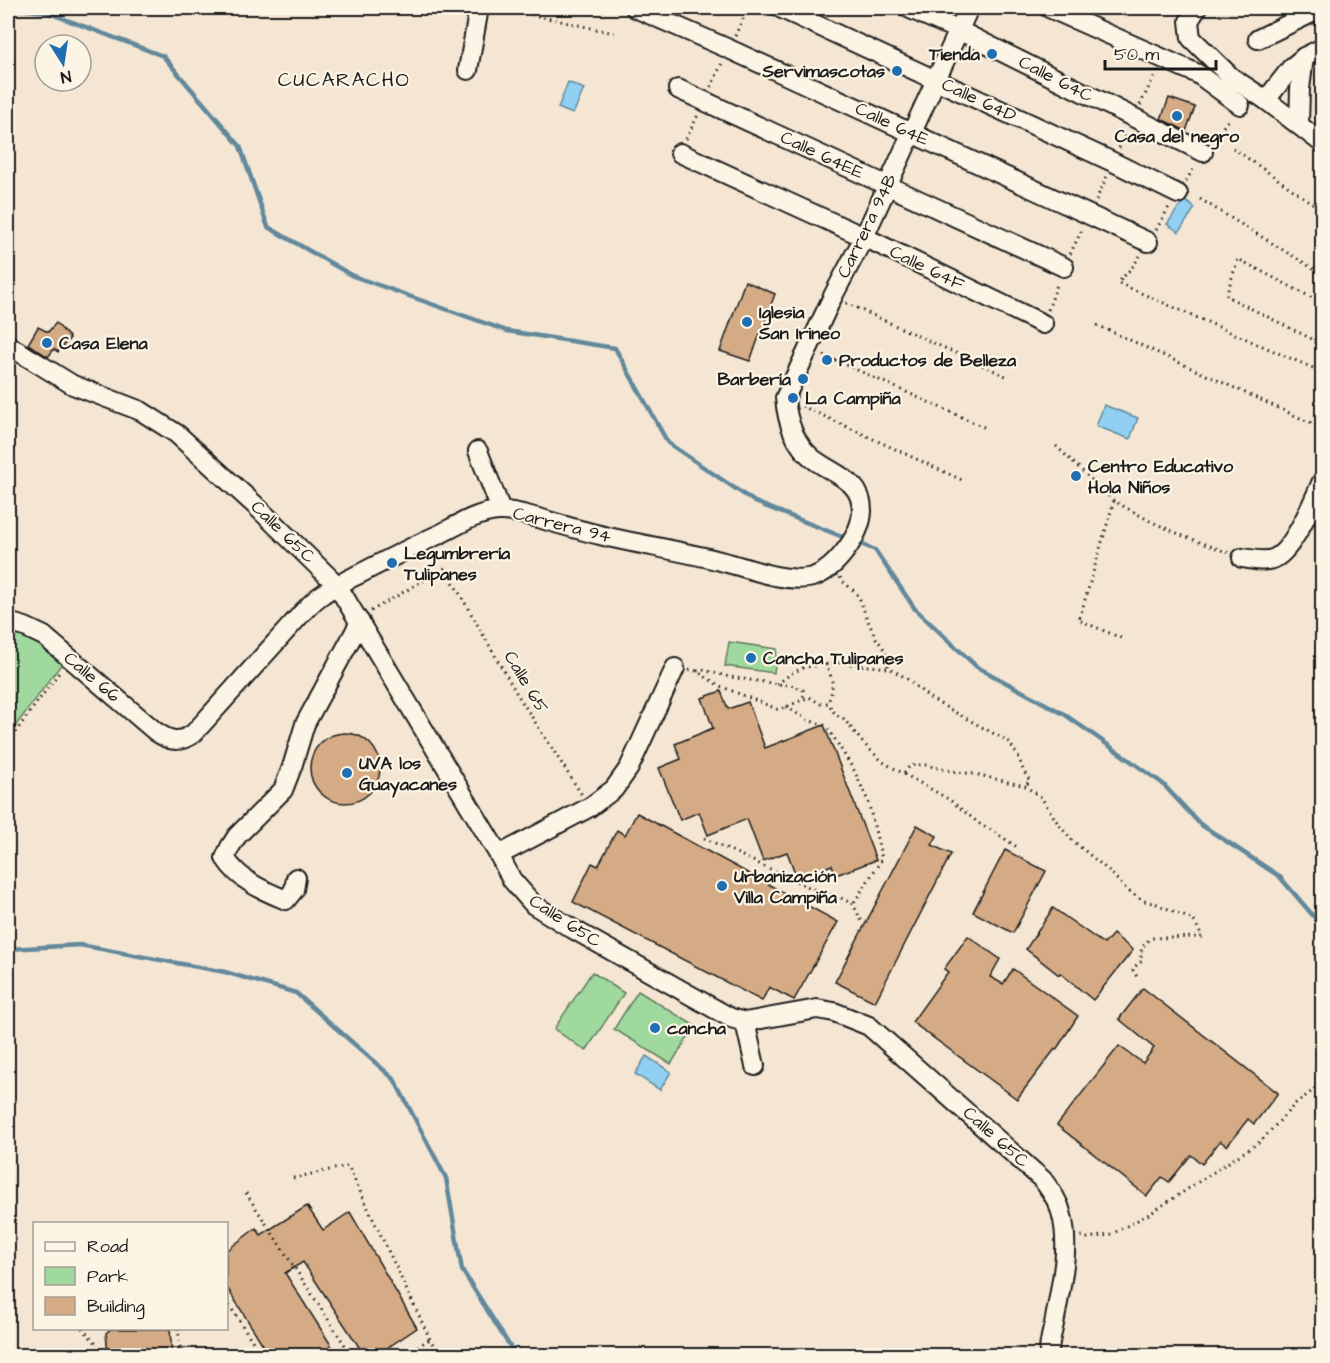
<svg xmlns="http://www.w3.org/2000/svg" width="1330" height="1363" font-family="'Architects Daughter',sans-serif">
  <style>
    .green { fill: #a0d99e; stroke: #5e7a5d; stroke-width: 1.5 }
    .water { fill: #91d0f2; stroke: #62889c; stroke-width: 1.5 }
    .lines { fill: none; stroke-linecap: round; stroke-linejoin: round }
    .stream { stroke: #62889c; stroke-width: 4.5 }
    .building { fill: #d4ab85; stroke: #1c1c1c; stroke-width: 1.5 }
    .minor-casing { stroke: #1c1c1c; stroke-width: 22 }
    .path { stroke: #1c1c1c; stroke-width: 3; stroke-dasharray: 1.5 4.5; stroke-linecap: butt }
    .minor { stroke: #fcf5e5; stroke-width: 18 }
    .poi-dot { fill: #1f6fb2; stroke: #fcf5e5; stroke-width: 2 }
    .labels { text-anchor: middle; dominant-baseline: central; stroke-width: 4.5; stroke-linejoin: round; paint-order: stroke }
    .poi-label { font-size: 18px; font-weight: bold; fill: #1c1c1c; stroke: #fcf5e5; text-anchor: start }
    .street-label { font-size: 18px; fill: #1c1c1c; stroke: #fcf5e5 }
    .neighbourhood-label { font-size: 20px; letter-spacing: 1.5px; fill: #1c1c1c; stroke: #fcf5e5 }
  </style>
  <rect width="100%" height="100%" fill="#f4e6d2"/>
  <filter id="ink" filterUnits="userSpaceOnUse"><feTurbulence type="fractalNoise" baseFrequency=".0167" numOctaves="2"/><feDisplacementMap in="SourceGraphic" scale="12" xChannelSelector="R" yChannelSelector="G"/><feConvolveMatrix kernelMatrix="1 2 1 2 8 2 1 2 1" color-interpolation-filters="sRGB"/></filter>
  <g filter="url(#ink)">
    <g class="green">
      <path d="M8 627 25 632 63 662 8 736Z"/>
      <path d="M729 642 777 649 774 673 725 666Z"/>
      <path d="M592 972 624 993 586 1051 554 1029Z"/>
      <path d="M638 991 695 1026 671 1064 614 1029Z"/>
    </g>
    <g class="water">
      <path d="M568 82 584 89 573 114 558 108Z"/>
      <path d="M1184 200 1195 208 1179 232 1167 224Z"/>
      <path d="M1104 405 1138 418 1130 439 1096 426Z"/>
      <path d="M646 1056 671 1072 660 1090 635 1074Z"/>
    </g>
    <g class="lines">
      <g class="stream">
        <path d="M8 8 46 12 163 56 240 146 268 227 353 276 507 331 615 348 668 443 755 502 848 539"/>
        <path d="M856 542 875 550 915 609 977 667 1064 714 1162 783 1200 824 1279 876 1322 926"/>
        <path d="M8 949 80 945 225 972 296 993 394 1079 446 1178 462 1270 516 1356"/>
      </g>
    </g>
    <g class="building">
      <path d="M1169 98 1195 107 1186 131 1161 119Z"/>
      <path d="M745 281 775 294 750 361 720 351Z"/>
      <path d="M56 323 70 338 58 352 54 349 48 357 28 344 38 327 48 332Z"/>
      <path d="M721 691 728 709 748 702 765 748 824 725 876 860 836 875 832 865 797 878 787 852 763 861 747 819 708 835 699 812 680 820 659 768 681 759 675 744 713 728 702 698Z"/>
      <circle cx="345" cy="768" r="35"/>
      <path d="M637 813 838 922 794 1000 769 987 762 1001 573 902 592 863 598 866 617 830 625 835Z"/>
      <path d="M917 825 937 836 932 845 951 854 875 1002 835 982Z"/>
      <path d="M1005 850 1046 871 1013 933 973 912Z"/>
      <path d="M1053 908 1104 944 1113 934 1133 950 1093 1000 1060 973 1059 975 1026 949Z"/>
      <path d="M968 936 1000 959 990 977 1003 984 1013 969 1078 1016 1056 1050 1055 1049 1017 1099 912 1022 948 972 944 969Z"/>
      <path d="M1143 988 1278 1093 1254 1124 1248 1119 1227 1146 1220 1141 1202 1164 1191 1155 1169 1182 1162 1177 1147 1196 1057 1125 1119 1046 1143 1063 1154 1048 1119 1019Z"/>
      <path d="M307 1206 323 1230 350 1212 417 1328 375 1356H365L303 1262 285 1273 338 1356H270L226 1286V1251L256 1228 261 1235Z"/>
      <path d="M111 1329H170L172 1356H108L106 1333Z"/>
    </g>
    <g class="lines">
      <g class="minor-casing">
        <g id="minor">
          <path d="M635 8 729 49 1148 242"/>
          <path d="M780 8 1113 162 1178 194"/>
          <path d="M908 8 958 30 1203 152"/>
          <path d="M1049 8 1198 74 1240 105"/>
          <path d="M1197 8 1189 21 1191 38 1231 77 1266 100 1322 143"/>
          <path d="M1258 39 1322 8"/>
          <path d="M468 70 479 8"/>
          <path d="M678 89 1064 267"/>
          <path d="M1266 100 1291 68 1304 57 1322 48"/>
          <path d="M1299 125 1300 89 1304 57"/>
          <path d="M680 153 864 237 1043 324"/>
          <path d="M8 345 73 385 141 411 177 434 255 505 337 585 499 855 512 880 534 905 571 928 731 1018 745 1022 817 1009 834 1012 869 1026 1043 1180C1050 1190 1058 1200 1061 1212 1071 1246 1061 1284 1055 1319 1053 1331 1048 1343 1049 1356"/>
          <path d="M478 451 501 510"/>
          <path d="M1242 558C1252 559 1265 563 1275 558 1293 550 1314 500 1322 481"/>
          <path d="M8 622 25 627 44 636 155 731C169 741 179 744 194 733L303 612C309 606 315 599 323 594 337 584 352 578 367 570 391 558 415 545 440 534 458 525 478 512 499 511 512 510 526 515 538 518 559 524 579 530 600 535 641 545 683 551 724 562 749 568 782 582 808 578 833 574 861 536 862 511 862 479 833 475 812 458 794 443 787 421 785 398L833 296 864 237 969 8"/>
          <path d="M499 855 590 807 614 789 629 768 675 668"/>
          <path d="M296 878 294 890 286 900C262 890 240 881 225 858L230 847 237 836 283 790 292 767 305 724 360 622"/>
          <path d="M745 1022 755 1066"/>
        </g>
      </g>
      <g class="path">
        <path d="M502 8 614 33"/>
        <path d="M735 36 748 8"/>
        <path d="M711 87 722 63"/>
        <path d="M1140 105 1156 73"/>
        <path d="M686 139 698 115"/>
        <path d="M1212 141 1230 118"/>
        <path d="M1119 148 1127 132"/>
        <path d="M1233 148 1322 210"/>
        <path d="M1186 181 1195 166"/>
        <path d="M1200 199 1322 274"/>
        <path d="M1096 200 1107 176"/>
        <path d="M1156 230 1169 207"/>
        <path d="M1070 254 1083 228"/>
        <path d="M1140 256 1134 265 1118 283 1322 372"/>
        <path d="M846 303 1008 377"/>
        <path d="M1322 303 1238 259 1226 296 1322 344"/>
        <path d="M1048 310 1058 282"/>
        <path d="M1097 325 1322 428"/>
        <path d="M824 355 986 428"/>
        <path d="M802 406 964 481"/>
        <path d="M1056 446 1114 501 1150 521 1181 535 1229 553"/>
        <path d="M1114 501 1079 620 1121 638"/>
        <path d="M840 577 841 580 852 589 859 597 867 619 876 638 884 649 889 668"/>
        <path d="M371 611 445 568 517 694 582 795"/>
        <path d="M825 664C834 680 834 686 828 703"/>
        <path d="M689 670 696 671 720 686 777 709 786 707 809 697 821 704 828 703 835 714 844 719 863 743 883 762 950 800 981 825 993 831 1017 847"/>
        <path d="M697 671 703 670 730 677 777 684 791 685 803 690 804 695 802 699"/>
        <path d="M777 684 792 673 805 667 839 663 889 668 906 678 931 699 1009 742 1018 756 1024 772 1030 781 1025 786"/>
        <path d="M786 707C796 712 803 719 814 722 820 724 823 723 828 728L855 772 868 801 882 859 853 904"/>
        <path d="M8 742 61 670"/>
        <path d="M904 773 909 767 915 765H926L951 771 974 774 1025 786 1041 797 1059 825 1072 840 1109 871 1128 891 1144 901 1157 904 1193 920 1196 924 1202 937 1151 938C1143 945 1139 950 1142 961L1134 967 1133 970 1137 977"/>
        <path d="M704 838 817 891 839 897 853 904 863 924"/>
        <path d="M293 1178 348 1166 430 1339 440 1356"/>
        <path d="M246 1193 352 1356"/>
        <path d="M1081 1236 1087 1238 1110 1235 1151 1213 1261 1141 1296 1103 1311 1092 1322 1081"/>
        <path d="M226 1300 262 1356"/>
        <path d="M82 1328 95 1342 97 1356"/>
        <path d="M178 1328 181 1356"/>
        <path d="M402 1356 430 1339"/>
      </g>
      <use href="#minor" class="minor"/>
    </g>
  </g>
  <g class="poi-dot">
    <circle cx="992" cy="54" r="6"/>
    <circle cx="897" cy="71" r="6"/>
    <circle cx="1177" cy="116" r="6"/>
    <circle cx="747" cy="322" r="6"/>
    <circle cx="47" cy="343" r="6"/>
    <circle cx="827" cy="360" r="6"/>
    <circle cx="803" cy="379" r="6"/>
    <circle cx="793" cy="398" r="6"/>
    <circle cx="1076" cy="476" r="6"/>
    <circle cx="392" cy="563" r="6"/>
    <circle cx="751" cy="658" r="6"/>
    <circle cx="347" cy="773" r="6"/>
    <circle cx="722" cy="886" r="6"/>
    <circle cx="655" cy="1028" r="6"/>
  </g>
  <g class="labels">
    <g class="poi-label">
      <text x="980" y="54" text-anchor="end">Tienda</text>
      <text x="885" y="71" text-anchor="end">Servimascotas</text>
      <text x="1177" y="136" text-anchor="middle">Casa del negro</text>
      <text x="759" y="312">Iglesia<tspan x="759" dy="21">San Irineo</tspan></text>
      <text x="59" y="343">Casa Elena</text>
      <text x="839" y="360">Productos de Belleza</text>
      <text x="791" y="379" text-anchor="end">Barbería</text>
      <text x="805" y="398">La Campiña</text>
      <text x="1088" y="466">Centro Educativo<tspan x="1088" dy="21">Hola Niños</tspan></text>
      <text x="404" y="553">Legumbrería<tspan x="404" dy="21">Tulipanes</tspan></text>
      <text x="763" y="658">Cancha Tulipanes</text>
      <text x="359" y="763">UVA los<tspan x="359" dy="21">Guayacanes</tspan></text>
      <text x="734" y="876">Urbanización<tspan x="734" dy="21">Villa Campiña</tspan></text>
      <text x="667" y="1028">cancha</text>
    </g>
    <g class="street-label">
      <text transform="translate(1056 79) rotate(27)">Calle 64C</text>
      <text transform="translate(979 100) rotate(25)">Calle 64D</text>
      <text transform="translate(892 124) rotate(25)">Calle 64E</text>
      <text transform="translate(822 155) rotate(25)">Calle 64EE</text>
      <text transform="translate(867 226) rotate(-64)">Carrera 94B</text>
      <text transform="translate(927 268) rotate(26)">Calle 64F</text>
      <text transform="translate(562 525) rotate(14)">Carrera 94</text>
      <text transform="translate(283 532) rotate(44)">Calle 65C</text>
      <text transform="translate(92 677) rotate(40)">Calle 66</text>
      <text transform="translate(526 682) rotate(59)">Calle 65</text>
      <text transform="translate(565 921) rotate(33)">Calle 65C</text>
      <text transform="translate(996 1137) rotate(42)">Calle 65C</text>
    </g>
    <g class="neighbourhood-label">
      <text x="344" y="80">CUCARACHO</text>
    </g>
  </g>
  <rect width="1330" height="1363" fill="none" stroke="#fcf5e5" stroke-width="30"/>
  <rect x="15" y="15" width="1300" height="1333" fill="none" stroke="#1c1c1c" stroke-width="2" filter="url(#ink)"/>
  <rect x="33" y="1222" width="195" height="108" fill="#fcf5e5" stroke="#a29e95" stroke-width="1.5"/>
  <rect x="45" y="1242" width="30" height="9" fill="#fcf5e5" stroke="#a29e95" stroke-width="1.5"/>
  <text x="87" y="1252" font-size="18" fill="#1c1c1c">Road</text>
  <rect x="45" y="1267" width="30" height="18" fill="#a0d99e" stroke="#a29e95" stroke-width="1.5"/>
  <text x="87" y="1282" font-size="18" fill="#1c1c1c">Park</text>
  <rect x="45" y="1297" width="30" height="18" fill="#d4ab85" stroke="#a29e95" stroke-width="1.5"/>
  <text x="87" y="1312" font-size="18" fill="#1c1c1c">Building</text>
  <g transform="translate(63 63) rotate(168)"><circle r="28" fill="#fcf5e5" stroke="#a29e95" stroke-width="1.5"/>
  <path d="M0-4.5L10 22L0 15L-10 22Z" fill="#1f6fb2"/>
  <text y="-9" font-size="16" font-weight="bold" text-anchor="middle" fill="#1c1c1c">N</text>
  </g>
  <path d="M1105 60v9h111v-9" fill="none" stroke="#1c1c1c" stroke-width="3"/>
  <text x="1114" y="60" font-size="18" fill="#1c1c1c" stroke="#fcf5e5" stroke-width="4.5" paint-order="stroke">50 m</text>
</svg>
